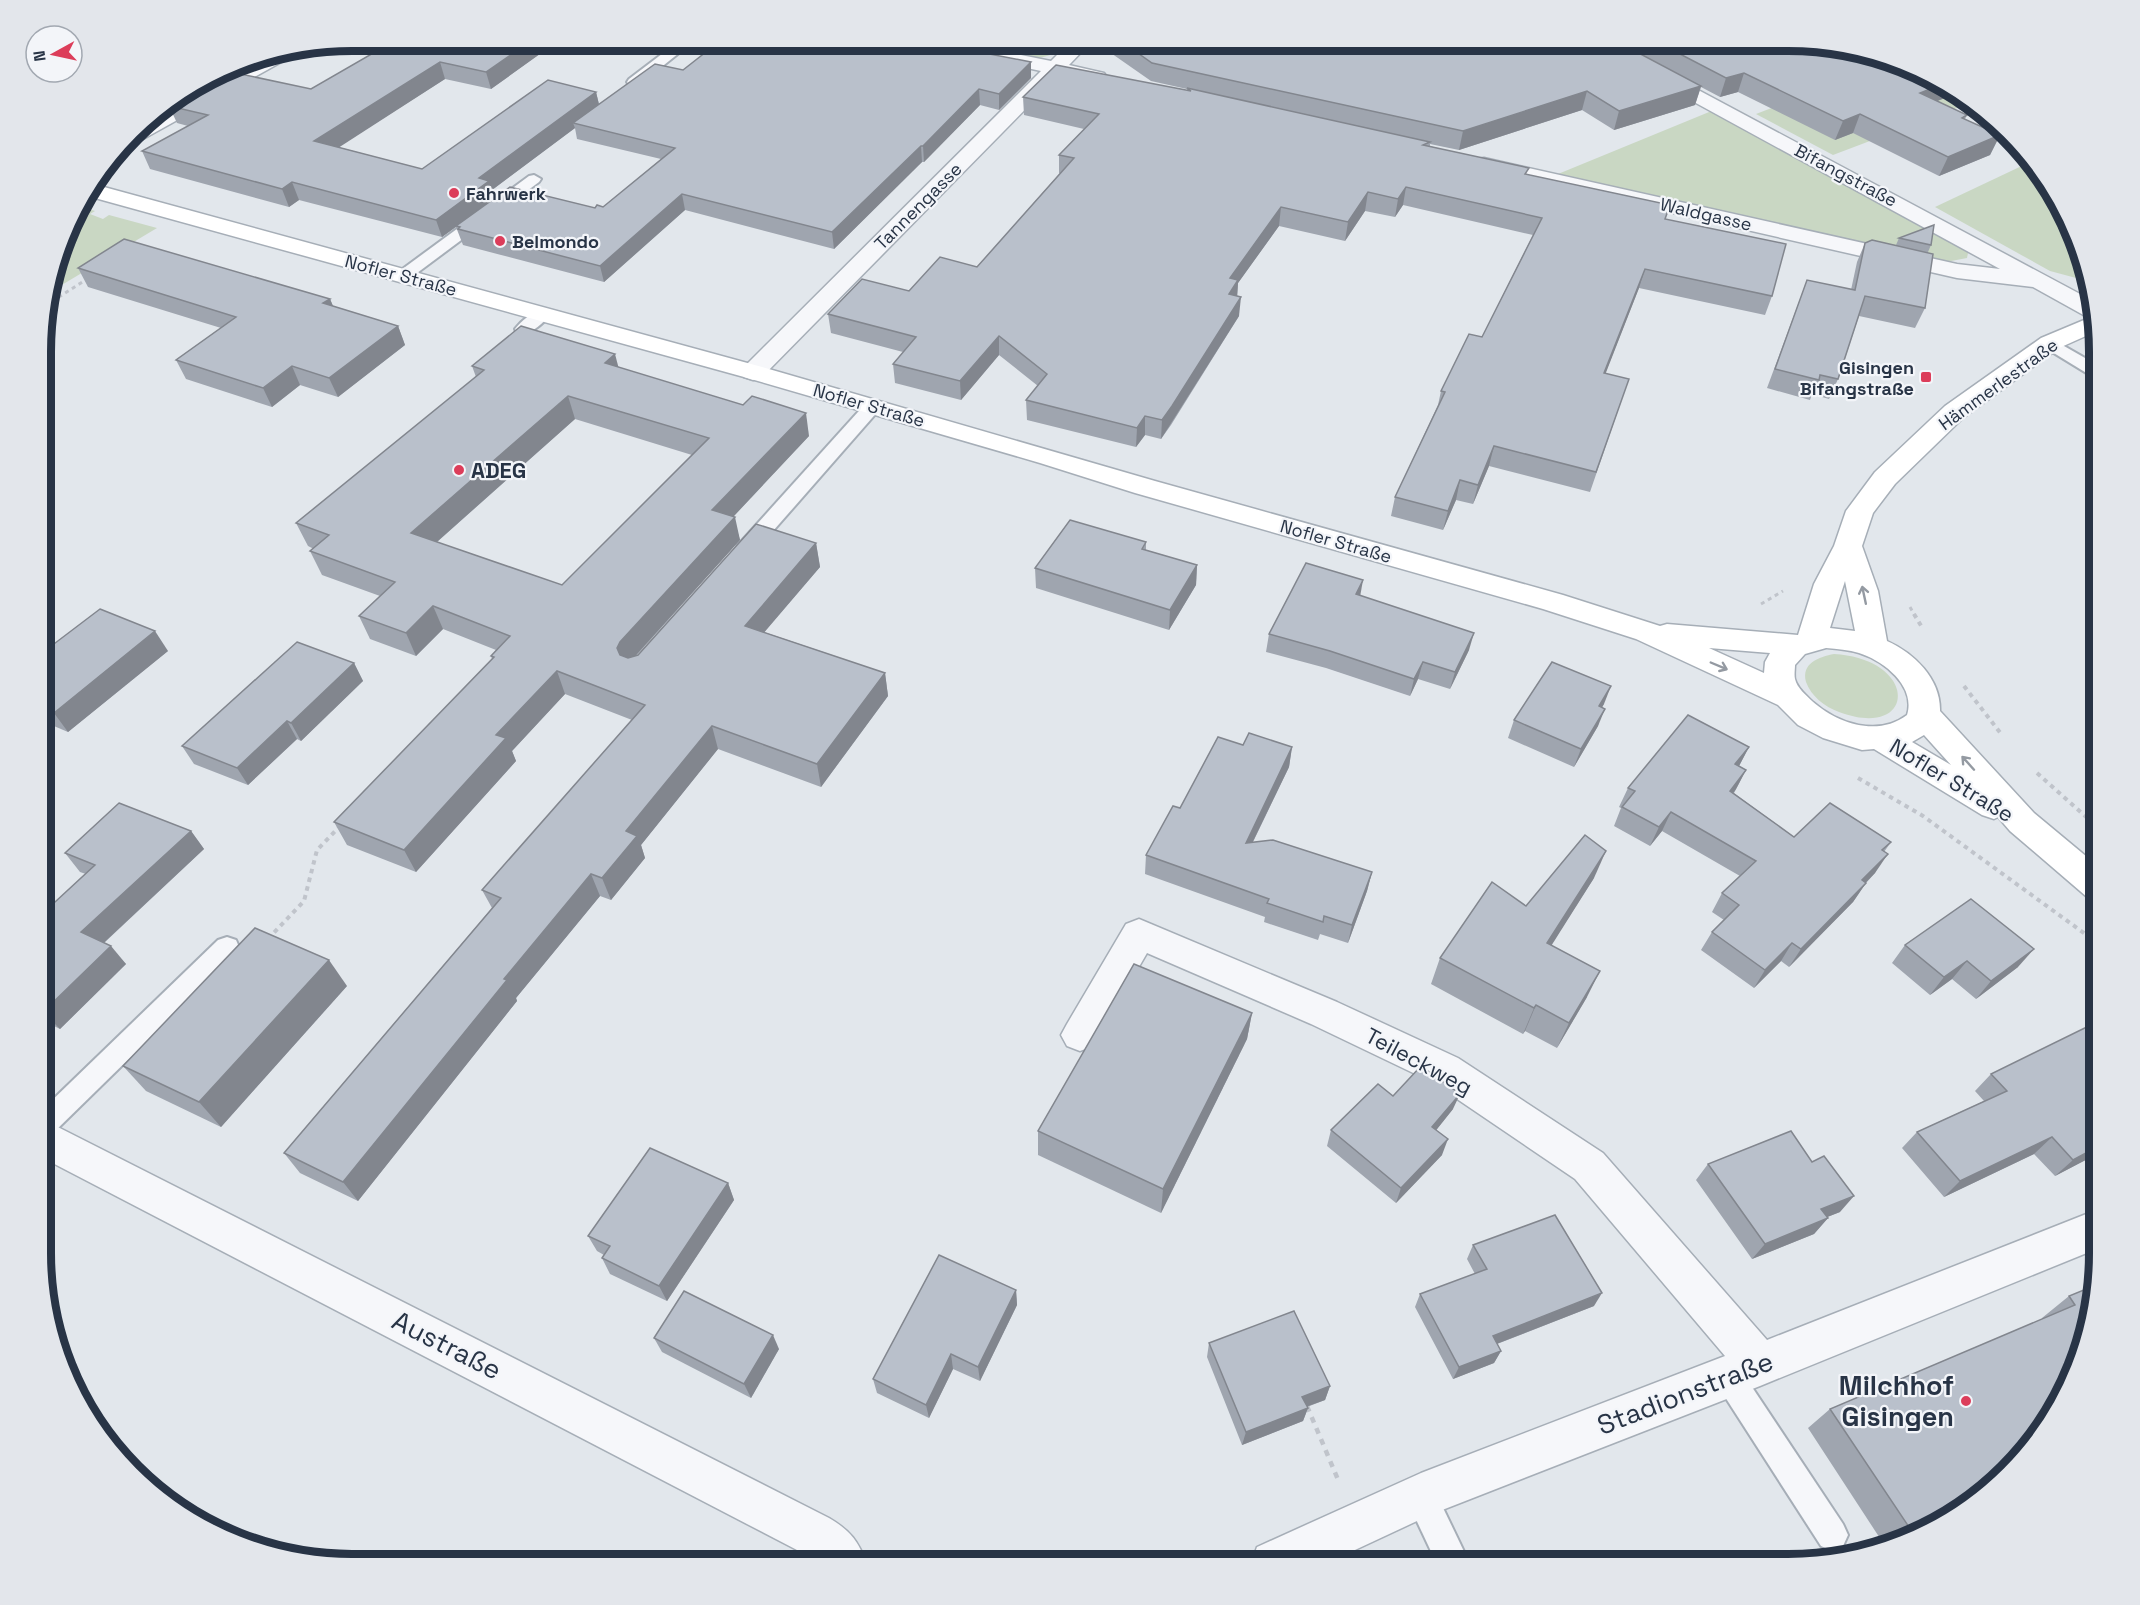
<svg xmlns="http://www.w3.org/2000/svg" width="2140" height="1605" font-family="'Space Grotesk',sans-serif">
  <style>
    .green { fill: #c9d7c3 }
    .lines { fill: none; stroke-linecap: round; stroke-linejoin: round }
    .lane-casing { stroke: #a6aeb7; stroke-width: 4 }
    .street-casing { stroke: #a6aeb7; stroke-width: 3 }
    .secondary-casing { stroke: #a6aeb7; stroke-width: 3 }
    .path-far2 { stroke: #c0c4cb; stroke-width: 3; stroke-dasharray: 4 4; stroke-linecap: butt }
    .path-far1 { stroke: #c0c4cb; stroke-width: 4; stroke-dasharray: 4.5 4.5; stroke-linecap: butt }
    .path { stroke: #c0c4cb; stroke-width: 4.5; stroke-dasharray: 6 6; stroke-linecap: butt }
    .lane { fill: #f6f7fa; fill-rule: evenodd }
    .street { fill: #f6f7fa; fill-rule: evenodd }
    .secondary { fill: #fff; fill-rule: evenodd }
    .wall { fill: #9fa5af; fill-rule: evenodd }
    .shaded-wall { fill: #82868e }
    .building { fill: #b9c0cb; stroke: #82868e; stroke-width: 1.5; fill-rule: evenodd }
    .oneway { stroke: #949aa2 }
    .poi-dot { fill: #dc3d5a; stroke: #f3f5f9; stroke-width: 2 }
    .labels { text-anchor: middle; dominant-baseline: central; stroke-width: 4.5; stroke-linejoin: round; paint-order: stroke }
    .far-street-label { font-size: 18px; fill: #283446; stroke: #f3f5f9 }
    .far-poi-label { font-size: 18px; font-weight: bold; fill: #283446; stroke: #f3f5f9; text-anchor: start }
    .poi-label { font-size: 22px; font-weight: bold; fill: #283446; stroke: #f3f5f9; text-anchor: start }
    .street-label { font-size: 22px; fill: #283446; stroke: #f3f5f9 }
    .near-street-label { font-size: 27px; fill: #283446; stroke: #f3f5f9 }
    .near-poi-label { font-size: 27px; font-weight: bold; fill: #283446; stroke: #f3f5f9; text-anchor: end }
    .rim { fill: none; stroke: #283446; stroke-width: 8 }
  </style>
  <rect width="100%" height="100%" fill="#e2e7ec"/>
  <g class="green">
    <path d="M941 41H1070C1059 52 1052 56 1037 58Z"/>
    <path d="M1893 61 1907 64 1970 103 1833 155 1756 114Z"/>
    <path d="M1714 110 1963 245 1968 253 1967 258 1946 262 1558 174Z"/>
    <path d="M2028 163 2068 214 2091 282 2050 271 1935 207Z"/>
    <path d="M79 206 95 211 90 214 103 219 109 215 157 228 50 292Z"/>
    <path d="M1834 654C1920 659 1917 741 1839 712 1825 707 1811 696 1806 682 1801 663 1819 657 1834 654Z"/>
  </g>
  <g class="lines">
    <g class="lane-casing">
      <g id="lane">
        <path d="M679 41H694L639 85H629L627 82 629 79Z"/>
        <path d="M534 175 541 179 539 182 409 279H397L395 276 397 273 529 176Z"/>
        <path d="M542 309 550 314C543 324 530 336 517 333L515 329C521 321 532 312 542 309Z"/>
        <path d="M2050 338 2099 366V378L2093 377 2044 347 2042 343 2044 339Z"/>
        <path d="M873 401 879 402 882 406 879 410 752 555 745 556 738 555 735 550 738 545 867 402Z"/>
        <path d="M227 937 236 940 239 947 236 954 51 1135 41 1139 42 1110 218 940Z"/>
        <path d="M1728 1361 1738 1366 1843 1524 1848 1535 1843 1546 1832 1551 1821 1546 1718 1386 1713 1376 1718 1366Z"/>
        <path d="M1421 1480 1432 1485 1470 1564H1437L1405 1496 1410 1485Z"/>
      </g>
    </g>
    <g class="street-casing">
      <g id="street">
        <path d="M1071 41H1092L1069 65 1104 73 1107 77 1104 81 1097 83 1059 75 762 377 753 380 744 377 740 372 744 367 1041 71 979 58 976 54 979 50 986 48 1051 61Z"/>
        <path d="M296 50 294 55 136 143 125 144 142 123 266 55Z"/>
        <path d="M1659 69 2095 302 2096 319 2087 317 2033 287 1957 278 1484 170 1476 169 1473 164 1476 159 1484 158 1957 264 2000 269 1652 79 1649 75 1652 71Z"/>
        <path d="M1139 919 1337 1002 1458 1058 1603 1153 1767 1340 2099 1209V1248L1760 1386 1432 1514 1325 1564H1251L1257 1547 1421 1473 1725 1356 1575 1179 1432 1082 1311 1024 1147 953 1093 1046 1080 1051 1067 1046 1061 1035 1067 1024 1126 924Z"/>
        <path d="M42 1119 829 1518C851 1531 858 1541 867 1564H816L797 1550 41 1157Z"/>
      </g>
    </g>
    <g class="secondary-casing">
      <path id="secondary" d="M93 184 762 367 1155 481 1563 595 1660 626 1667 624 1798 635 1814 584 1834 546 1846 511 1875 472 1945 406 2041 338 2096 315 2097 331 2059 348 1963 418 1895 484 1873 513 1862 546 1878 591 1887 641C1914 653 1941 679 1940 711L2034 813 2099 867V901L2087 897 2010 831 1998 817 1994 819 1982 815 1874 749 1862 750 1823 738 1798 725 1778 705 1636 639 1543 609 1135 493 1040 463 744 377 84 195ZM1845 581 1855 631 1830 628ZM1709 648 1770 653 1765 662 1764 673ZM1826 648C1837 649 1849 650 1859 653 1884 661 1916 686 1907 715 1878 737 1838 724 1812 701 1806 695 1797 688 1795 679 1794 675 1795 669 1795 665L1805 654ZM1924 735 1951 765 1912 742Z"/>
    </g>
    <g class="path-far2">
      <path d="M45 306 87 279"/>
      <path d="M1761 604 1783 591"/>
      <path d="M1910 607 1915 616"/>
    </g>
    <g class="path-far1">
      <path d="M1914 614 1923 629"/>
      <path d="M1964 686 2002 735"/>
      <path d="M2037 773 2094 824"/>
      <path d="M1858 778 1923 816 2099 944"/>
      <path d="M268 939 304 901 317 850 341 825"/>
    </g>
    <path class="path" d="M1307 1406 1339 1482"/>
    <use href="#lane" class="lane"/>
    <use href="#street" class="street"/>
    <use href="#secondary" class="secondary"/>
  </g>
  <g class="wall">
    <path d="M394 41H558L491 89 445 79 338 147 422 169 596 92 599 104 683 70 1031 78 999 110 980 105 924 162H922L834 249 685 210 604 282 463 245 456 227 442 237 299 200 289 207 150 169 142 151 188 126 177 123 169 106 311 89ZM575 128 577 139 661 159 603 207 595 208 495 198 492 190Z"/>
    <path d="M1108 41H1808L1907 64 1955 94 1937 101 1967 115 1965 119 2000 135 1990 155 1939 176 1853 133 1835 140 1738 92 1720 97 1701 87 1695 105 1614 130 1582 110 1459 150 1430 144V146L1527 175 1666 219 1772 296 1765 315 1639 288 1605 374 1622 399 1590 492 1489 466 1473 504 1456 500 1443 530 1391 516 1395 497 1438 405 1441 391 1482 337 1533 235 1403 205 1395 217 1365 211 1345 241 1279 226 1238 283 1237 296 1239 316 1171 425 1161 439 1145 435 1136 447 1027 420 1026 400 1038 386 999 355 961 400 895 383 893 364 903 352 831 333 828 314 909 291 977 267 1060 173H1059V155L1084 129 1024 115 1023 97 1187 90V89L1151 81 1108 51Z"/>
    <path d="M1899 238 1931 245 1928 252 1925 308 1915 328 1859 316 1838 379 1829 399 1812 394 1810 400 1767 388 1807 280 1851 290 1857 262 1865 243 1896 245Z"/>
    <path d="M78 268 330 299 333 306 398 326 405 345 338 397 300 385 272 407 186 379 176 360 221 328 88 287Z"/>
    <path d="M472 366 618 367 809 436 733 517 740 540 636 656 816 543 820 567 764 632 885 673 888 696 821 787 718 749 641 845 645 858 611 900 600 896 516 998 517 1001 358 1201 300 1173 284 1153 492 908 482 890 632 720 565 694 512 751 516 761 416 872 347 845 334 822 492 659 491 656 496 650 443 629 416 656 370 639 359 616 380 596 322 575 310 551 314 549 308 546 296 523 476 377ZM575 419 692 455 562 585 437 542Z"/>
    <path d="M1146 542V550L1197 565 1196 585 1169 630 1036 588 1035 568Z"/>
    <path d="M1360 596 1469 650 1450 689 1418 679 1410 696 1326 668 1266 652 1269 634Z"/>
    <path d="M168 651 68 732 42 721V653Z"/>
    <path d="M354 663 363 681 301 741 297 739 248 785 194 764 182 746Z"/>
    <path d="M1604 704 1602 707 1598 726 1574 767 1508 738 1514 720Z"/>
    <path d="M1243 745 1292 747 1289 767 1253 842 1372 872 1367 891 1348 943 1320 934 1318 940 1264 922 1265 917 1145 874 1146 855 1180 808Z"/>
    <path d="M1749 747 1739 766 1746 770 1734 793 1794 837 1891 842 1884 852 1875 873 1866 883 1853 902 1789 967 1781 961 1754 988 1701 950 1712 932 1724 920 1712 912 1722 893 1740 876 1662 831 1650 846 1614 826 1621 808 1619 807 1628 788Z"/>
    <path d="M191 831 204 849 104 943 126 964 60 1029 42 1020V914L86 874 80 872 65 853Z"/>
    <path d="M1594 878 1551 945 1587 997 1557 1048 1525 1031 1523 1034 1431 984 1440 958 1526 906Z"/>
    <path d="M1905 945 2018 967 1976 999 1952 979 1930 995 1892 963Z"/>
    <path d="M347 986 221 1127 146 1091 123 1066Z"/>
    <path d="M1252 1013 1247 1039 1161 1213 1038 1155V1131Z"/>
    <path d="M1991 1074 2099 1153 2055 1176 2034 1154 1944 1197 1902 1148 1917 1132 1984 1101 1975 1091Z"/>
    <path d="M1393 1096 1453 1109 1436 1130 1442 1155 1396 1203 1327 1146 1331 1130Z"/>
    <path d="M1708 1164 1840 1212 1827 1217 1828 1218 1814 1234 1752 1259 1696 1180Z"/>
    <path d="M728 1183 734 1200 667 1301 610 1274 602 1258 604 1255 597 1251 588 1236Z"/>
    <path d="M1473 1245 1594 1306 1497 1344 1501 1351 1494 1363 1453 1379 1415 1307 1420 1294 1475 1274 1467 1259Z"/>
    <path d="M2096 1285 1926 1533 1885 1546 1808 1428 1830 1409 2042 1319V1318L2069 1296Z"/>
    <path d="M1016 1290 1017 1305 980 1381 953 1369 929 1418 877 1393 873 1379Z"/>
    <path d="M654 1338 779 1349 751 1398 662 1352Z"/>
    <path d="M1209 1343 1330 1386 1325 1400 1307 1407 1308 1408 1303 1421 1242 1445 1207 1357Z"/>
  </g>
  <g class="shaded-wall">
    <path d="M531 41H558L491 89 486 72Z"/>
    <path d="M440 62 445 79 321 159 314 141Z"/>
    <path d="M1031 62V78L999 110V94Z"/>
    <path d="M1744 73 1738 92 1720 97 1726 78Z"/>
    <path d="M210 81 211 83 150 116Z"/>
    <path d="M1940 85 1955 94 1912 111 1920 93Z"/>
    <path d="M1701 86 1695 105 1614 130 1619 111Z"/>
    <path d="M979 89 980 105 924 162 923 146Z"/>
    <path d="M1587 91 1582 110 1459 150 1463 131Z"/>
    <path d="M596 92 600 109 573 123 575 128 492 190 495 198 442 237 436 220 479 178Z"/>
    <path d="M1860 114 1853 133 1835 140 1843 121Z"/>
    <path d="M2000 135 1990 155 1939 176 1948 157Z"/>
    <path d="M921 146 922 162 834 249 832 232Z"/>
    <path d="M292 182 299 200 289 207 282 189Z"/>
    <path d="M1406 187 1403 205 1395 217 1398 199Z"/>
    <path d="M1368 192 1365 211 1345 241 1348 222Z"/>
    <path d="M682 194 685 210 604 282 600 266Z"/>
    <path d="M1281 207 1279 226 1238 283 1237 299 1227 313 1230 278Z"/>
    <path d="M1645 269 1639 288 1598 393 1604 373Z"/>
    <path d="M1241 297 1239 316 1161 439 1162 420Z"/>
    <path d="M330 299 338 318 323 303Z"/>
    <path d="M398 326 405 345 338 397 329 378Z"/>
    <path d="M999 336V355L961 400 960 381Z"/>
    <path d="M615 354 621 377 605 363Z"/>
    <path d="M292 366 300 385 272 407 263 388Z"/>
    <path d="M568 396 575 419 421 556 411 533Z"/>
    <path d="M806 413 809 436 718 533 712 510Z"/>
    <path d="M1145 416V435L1136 447 1137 428Z"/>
    <path d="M1494 446 1489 466 1473 504 1478 485Z"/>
    <path d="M1460 480 1456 500 1443 530 1448 511Z"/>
    <path d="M735 517 740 540 627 665 624 671 617 648 620 642Z"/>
    <path d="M816 543 820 567 750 649 745 626Z"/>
    <path d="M1197 565 1196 585 1169 630 1170 610Z"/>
    <path d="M1363 580 1360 597 1356 594Z"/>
    <path d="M433 606 443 629 416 656 406 633Z"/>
    <path d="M155 631 168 651 68 732 54 713Z"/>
    <path d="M1474 633 1469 650 1450 689 1455 672Z"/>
    <path d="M1423 662 1418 679 1410 696 1414 679Z"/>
    <path d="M354 663 363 681 301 741 291 723Z"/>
    <path d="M557 671 565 694 512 751 516 761 416 872 404 850 496 735Z"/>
    <path d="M885 673 888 696 821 787 817 764Z"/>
    <path d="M1611 686 1604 704 1592 724 1599 706Z"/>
    <path d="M1605 709 1598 726 1574 767 1581 749Z"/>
    <path d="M287 721 297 739 248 785 237 768Z"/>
    <path d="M712 726 718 749 641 845 645 858 611 900 602 878 626 831Z"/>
    <path d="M1292 747 1289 767 1243 862 1246 843Z"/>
    <path d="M1749 747 1739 766 1735 764Z"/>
    <path d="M1746 770 1736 789 1721 810 1730 791Z"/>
    <path d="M42 781 53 795 42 804Z"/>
    <path d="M1671 812 1662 831 1650 846 1659 827Z"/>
    <path d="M191 831 204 849 96 950 81 932Z"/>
    <path d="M1606 851 1594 878 1536 970 1547 943Z"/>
    <path d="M1888 854 1875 873 1850 899 1862 880Z"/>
    <path d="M1372 872 1367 891 1348 943 1352 925Z"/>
    <path d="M591 874 600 896 516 998 517 1001 358 1201 343 1182 504 979Z"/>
    <path d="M1866 883 1853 902 1789 967 1801 949Z"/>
    <path d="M1792 943 1781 961 1754 988 1765 970Z"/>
    <path d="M111 946 126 964 60 1029 43 1012Z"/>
    <path d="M2034 949 2018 967 1976 999 1991 981Z"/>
    <path d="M329 960 347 986 221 1127 199 1102Z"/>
    <path d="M1967 961 1952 979 1930 995 1944 977Z"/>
    <path d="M1600 971 1587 997 1557 1048 1569 1023Z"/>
    <path d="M1536 1005 1525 1031 1523 1034 1534 1008Z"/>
    <path d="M1252 1013 1247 1039 1161 1213 1163 1189Z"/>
    <path d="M1460 1094 1453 1109 1426 1143 1432 1127Z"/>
    <path d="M2052 1137 2034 1154 1944 1197 1960 1181Z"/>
    <path d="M1448 1139 1442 1155 1396 1203 1401 1188Z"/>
    <path d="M2099 1146V1153L2055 1176 2073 1160Z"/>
    <path d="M728 1183 734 1200 667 1301 659 1286Z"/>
    <path d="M1854 1196 1840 1212 1807 1225 1821 1209Z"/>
    <path d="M1828 1218 1814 1234 1752 1259 1765 1244Z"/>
    <path d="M1016 1290 1017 1305 980 1381 978 1367Z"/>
    <path d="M1602 1293 1594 1306 1486 1348 1493 1336Z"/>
    <path d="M773 1335 779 1349 751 1398 744 1384Z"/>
    <path d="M1501 1351 1494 1363 1453 1379 1459 1367Z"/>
    <path d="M951 1354 953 1369 929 1418 926 1405Z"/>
    <path d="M1330 1386 1325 1400 1297 1410 1302 1397Z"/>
    <path d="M1308 1408 1303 1421 1242 1445 1246 1432Z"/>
  </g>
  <g class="building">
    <path d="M394 41H531L486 72 440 62 314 141 422 169 548 80 596 92 479 178 489 181 436 220 292 182 282 189 142 151 208 115 169 106 231 72 311 89Z"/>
    <path d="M720 41H922L1031 62 999 94 979 89 923 146H921L832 232 682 194 600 266 458 229 460 227 456 226 510 187 595 208 597 205 603 207 675 148 573 123 655 64 683 70Z"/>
    <path d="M1121 41H1616L1701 86 1619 111 1587 91 1463 131 1152 63Z"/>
    <path d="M1655 41H1808L1907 64 1940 85 1920 93 1967 115 1962 118 2000 135 1948 157 1860 114 1843 121 1744 73 1726 78Z"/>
    <path d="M1056 65 1191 91 1187 88 1430 142 1423 145 1529 168 1525 174 1670 205 1665 219 1786 244 1772 296 1645 269 1604 373 1629 379 1596 472 1494 446 1478 485 1460 480 1448 511 1395 497 1445 392 1441 391 1469 334 1482 337 1542 218 1406 187 1398 199 1368 192 1348 222 1281 207 1230 278 1238 280 1229 294 1241 297 1172 406 1162 420 1145 416 1137 428 1026 400 1047 374 999 336 960 381 893 364 916 337 828 314 862 279 909 291 940 257 977 267 1074 158 1059 155 1099 114 1023 97Z"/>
    <path d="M1934 225 1931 245 1899 238Z"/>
    <path d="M124 239 330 299 323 303 398 326 329 378 292 366 263 388 176 360 236 317 78 268Z"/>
    <path d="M1872 240 1933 254 1925 308 1865 296 1838 379 1820 375 1819 380 1775 369 1807 280 1855 290 1865 243Z"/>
    <path d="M521 326 615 354 605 363 743 405 752 396 806 413 712 510 735 517 620 642 617 648 620 655 628 658 638 655 756 524 816 543 745 626 885 673 817 764 712 726 626 831 637 836 602 878 591 874 504 979 507 980 343 1182 284 1153 501 898 482 890 645 705 557 671 496 735 506 738 404 850 334 822 494 657 491 656 510 636 433 606 406 633 359 616 395 582 310 551 329 535 296 523 484 370 472 366ZM568 396 709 438 562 585 411 533Z"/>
    <path d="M1070 520 1146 542 1142 549 1197 565 1170 610 1035 568Z"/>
    <path d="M1306 563 1363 580 1356 594 1474 633 1455 672 1423 662 1414 679 1330 651 1269 634Z"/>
    <path d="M100 609 155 631 54 713 42 708V653Z"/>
    <path d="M297 642 354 663 291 723 287 721 237 768 182 746Z"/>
    <path d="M1552 662 1611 686 1599 706 1605 709 1581 749 1514 720Z"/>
    <path d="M1688 715 1749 747 1735 764 1746 770 1730 791 1794 837 1830 803 1891 842 1882 850 1888 854 1862 880 1866 883 1801 949 1792 943 1765 970 1712 932 1739 905 1722 893 1756 861 1671 812 1659 827 1622 807 1635 791 1628 788Z"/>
    <path d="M1249 733 1292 747 1246 843 1273 840 1372 872 1352 925 1324 916 1323 922 1267 903 1269 899 1146 855 1173 806 1180 808 1218 737 1243 745Z"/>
    <path d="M119 803 191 831 81 932 111 946 43 1012 42 1011V914L95 865 65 853Z"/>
    <path d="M1585 835 1606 851 1547 943 1600 971 1569 1023 1536 1005 1534 1008 1440 958 1492 882 1526 906Z"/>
    <path d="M1971 899 2034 949 1991 981 1967 961 1944 977 1905 945Z"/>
    <path d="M255 928 329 960 199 1102 123 1066Z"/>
    <path d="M1134 964 1252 1013 1163 1189 1038 1131Z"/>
    <path d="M2099 1021V1146L2073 1160 2052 1137 1960 1181 1917 1132 2007 1091 1991 1074Z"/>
    <path d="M1421 1066 1460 1094 1432 1127 1448 1139 1401 1188 1331 1130 1378 1084 1393 1096Z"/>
    <path d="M1791 1131 1812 1162 1824 1156 1854 1196 1821 1209 1828 1218 1765 1244 1708 1164Z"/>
    <path d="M650 1148 728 1183 659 1286 602 1258 610 1246 588 1236Z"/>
    <path d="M1555 1215 1602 1293 1493 1336 1501 1351 1459 1367 1420 1294 1487 1269 1473 1245Z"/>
    <path d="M939 1255 1016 1290 978 1367 951 1354 926 1405 873 1379Z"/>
    <path d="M2096 1285 2076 1373 2023 1458 1926 1533 1915 1536 1830 1409 2075 1305 2069 1296Z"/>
    <path d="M684 1291 773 1335 744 1384 654 1338Z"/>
    <path d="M1294 1311 1330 1386 1302 1397 1308 1408 1246 1432 1209 1343Z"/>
  </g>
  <defs><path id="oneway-shaft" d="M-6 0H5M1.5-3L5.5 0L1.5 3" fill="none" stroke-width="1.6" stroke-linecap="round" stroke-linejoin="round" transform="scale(1.5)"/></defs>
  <g class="oneway">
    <use href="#oneway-shaft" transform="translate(1864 595) rotate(-102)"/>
    <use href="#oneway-shaft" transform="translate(1719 666) rotate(23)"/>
    <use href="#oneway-shaft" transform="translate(1968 763) rotate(-132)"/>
  </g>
  <g class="poi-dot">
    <circle cx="454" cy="193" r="6"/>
    <circle cx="500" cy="241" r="6"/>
    <rect x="1920" y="371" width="12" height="12" rx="3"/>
    <circle cx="459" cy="470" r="6"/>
    <circle cx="1966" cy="1401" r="6"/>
  </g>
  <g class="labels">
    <g class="far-street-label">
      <text transform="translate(1846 175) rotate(28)">Bifangstraße</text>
      <text transform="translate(918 206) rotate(-45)">Tannengasse</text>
      <text transform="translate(1706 214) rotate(13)">Waldgasse</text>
      <text transform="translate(401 275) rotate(15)">Nofler Straße</text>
      <text transform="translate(1998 384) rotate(-36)">Hämmerlestraße</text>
      <text transform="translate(869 405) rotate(16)">Nofler Straße</text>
      <text transform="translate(1336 541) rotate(16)">Nofler Straße</text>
    </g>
    <g class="far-poi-label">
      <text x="466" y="193">Fahrwerk</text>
      <text x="512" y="241">Belmondo</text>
      <text x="1914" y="367" text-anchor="end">Gisingen<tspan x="1914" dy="21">Bifangstraße</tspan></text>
    </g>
    <g class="poi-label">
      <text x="471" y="470">ADEG</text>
    </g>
    <g class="street-label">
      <text transform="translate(1952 780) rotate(31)">Nofler Straße</text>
      <text transform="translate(1419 1061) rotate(28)">Teileckweg</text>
    </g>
    <g class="near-street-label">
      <text transform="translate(447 1345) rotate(27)">Austraße</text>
      <text transform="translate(1685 1393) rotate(-21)">Stadionstraße</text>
    </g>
    <g class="near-poi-label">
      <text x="1954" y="1385">Milchhof<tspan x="1954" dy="31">Gisingen</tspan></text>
    </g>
  </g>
  <path d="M0 0H2140V1605H0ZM352 51H1788A301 301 0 0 1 2089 352V1253A301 301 0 0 1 1788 1554H352A301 301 0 0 1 51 1253V352A301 301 0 0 1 352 51Z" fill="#e3e6eb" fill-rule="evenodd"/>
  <path class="rim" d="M352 51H1788A301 301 0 0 1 2089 352V1253A301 301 0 0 1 1788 1554H352A301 301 0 0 1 51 1253V352A301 301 0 0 1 352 51Z"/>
  <g transform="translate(54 54) rotate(262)"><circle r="28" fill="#f3f5f9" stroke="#a2a8b1" stroke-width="1.5"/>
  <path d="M0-4.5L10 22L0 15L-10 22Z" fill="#dc3d5a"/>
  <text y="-9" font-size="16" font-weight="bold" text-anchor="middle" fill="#283446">N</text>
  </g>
</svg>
